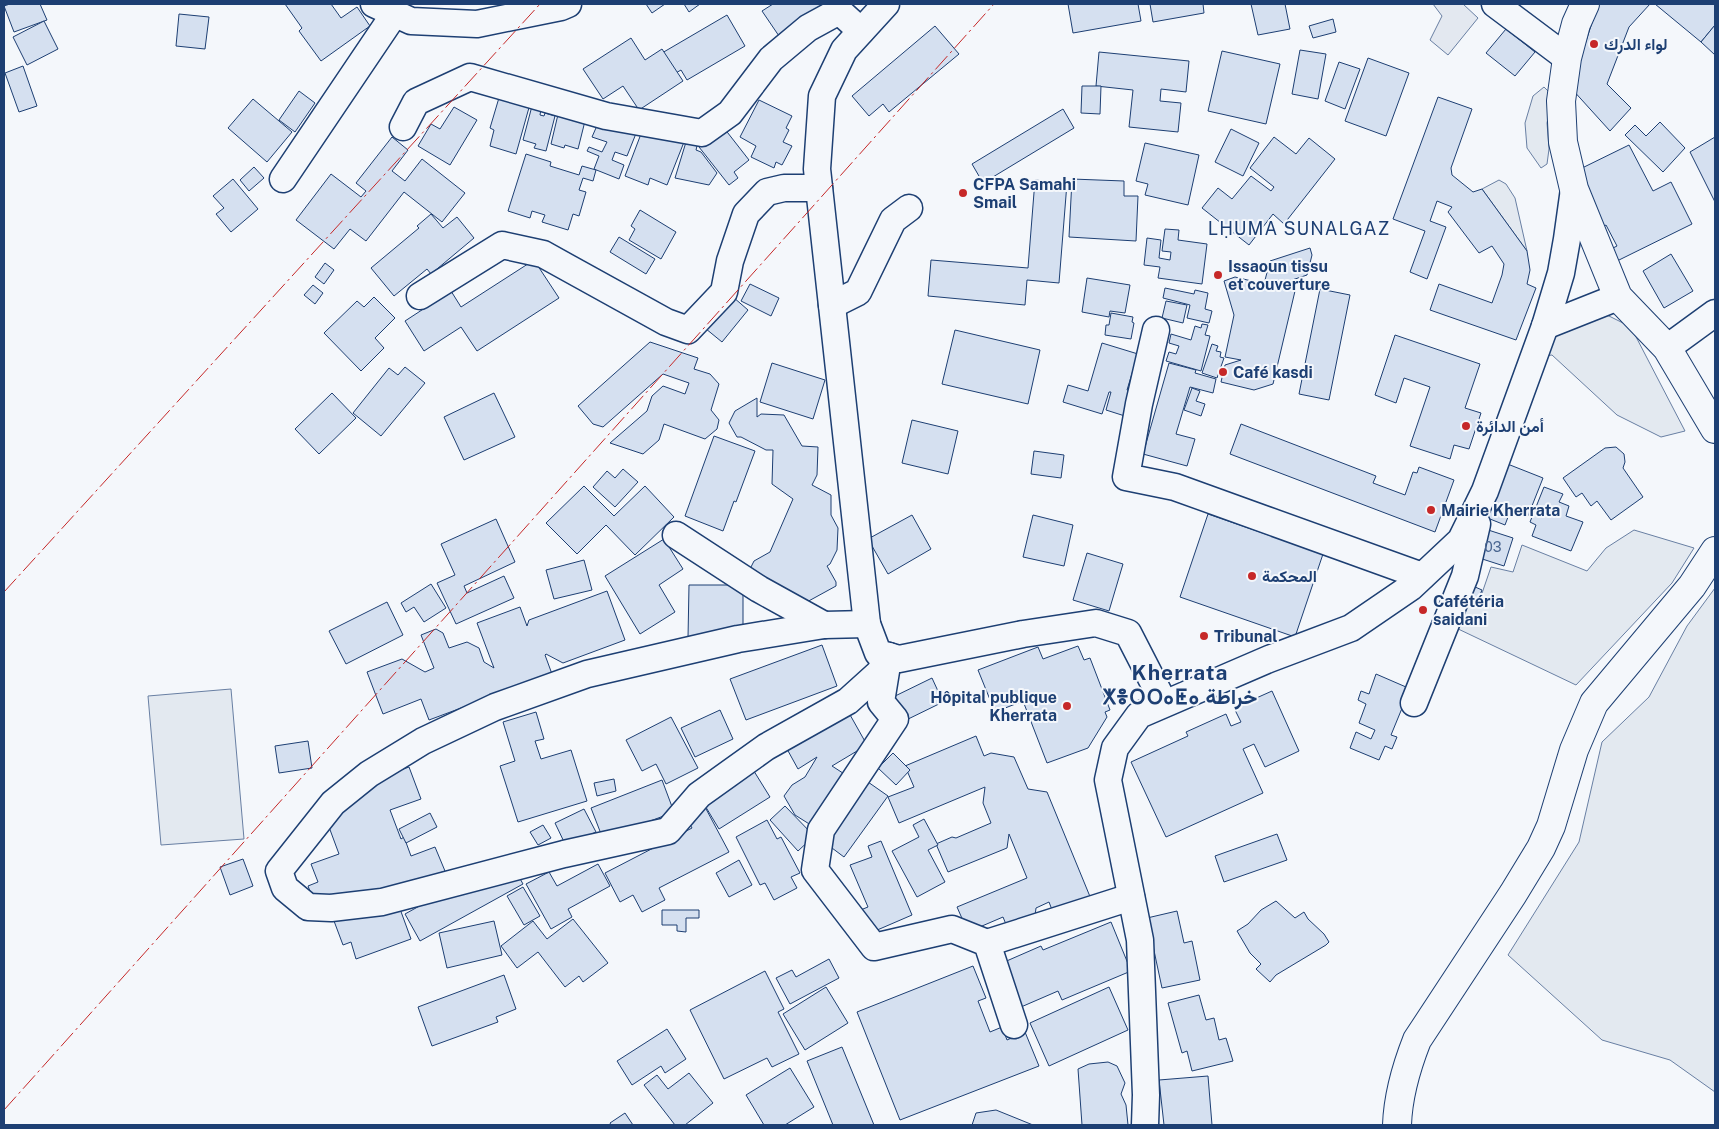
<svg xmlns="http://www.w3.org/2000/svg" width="1719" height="1129" font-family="'Public Sans',Vazirmatn,'Noto Sans Tifinagh',sans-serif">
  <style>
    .green { fill: #e3e9f0; stroke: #687fa3 }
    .parking { fill: #e3e8f0; stroke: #687fa3 }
    .building { fill: #d5e0f0; stroke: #1d3f73 }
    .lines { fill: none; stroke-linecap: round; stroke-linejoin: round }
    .minor-casing { stroke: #1d3f73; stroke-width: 29 }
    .major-casing { stroke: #1d3f73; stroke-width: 30 }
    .minor { stroke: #f4f7fb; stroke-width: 26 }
    .major { stroke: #f4f7fb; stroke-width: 28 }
    .power { stroke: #c62828; stroke-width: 1; stroke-dasharray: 18 4 2.5 4; stroke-linecap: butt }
    .poi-dot { fill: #c62828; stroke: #f4f7fb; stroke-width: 2 }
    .labels { text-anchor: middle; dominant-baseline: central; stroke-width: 4; stroke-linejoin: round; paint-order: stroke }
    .number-label { font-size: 14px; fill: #4b6792 }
    .poi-label { font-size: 16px; font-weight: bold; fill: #1d3f73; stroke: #f4f7fb; text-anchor: start }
    .neighbourhood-label { font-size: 18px; letter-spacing: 1px; fill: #1d3f73; stroke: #f4f7fb }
    .district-label { font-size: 21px; font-weight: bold; letter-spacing: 1px; fill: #1d3f73; stroke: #f4f7fb }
  </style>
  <rect width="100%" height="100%" fill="#f4f7fb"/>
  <g class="green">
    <path d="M1544 87 1551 94V103L1547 123 1549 149 1547 164 1541 168 1527 148 1525 123 1533 96Z"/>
    <path d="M1499 180 1506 184 1515 198 1527 251 1482 189Z"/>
    <path d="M1605 314 1623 323 1634 333 1685 431 1661 437 1617 415 1552 355 1544 356 1554 337 1568 322Z"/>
    <path d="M1634 530 1694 548 1672 583 1576 685 1454 627 1464 599 1479 602 1491 567 1513 572 1522 545 1587 571 1606 548Z"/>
    <path d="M1715 588V1092L1670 1060 1602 1040 1508 955 1579 842 1602 742 1649 697 1687 626Z"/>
    <path d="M231 689 244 839 161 845 148 696Z"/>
  </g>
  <path class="parking" d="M1433 4H1463L1478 18 1448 55 1430 40 1442 16Z"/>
  <g class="building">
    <path d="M10 4H40L47 20 14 32 4 6Z"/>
    <path d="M285 4H331L341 18 357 7 370 26 321 61 299 31 302 28Z"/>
    <path d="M646 4H665L652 13Z"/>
    <path d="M684 4H700L689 12Z"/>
    <path d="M773 4H828L779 36 762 11Z"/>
    <path d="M1068 4H1138L1141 21 1073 33Z"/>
    <path d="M1150 4H1203L1204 13 1153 22Z"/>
    <path d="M1251 4H1285L1290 29 1258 35Z"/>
    <path d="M1598 4H1650L1629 27 1607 84 1631 108 1610 131 1571 88Z"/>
    <path d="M1655 4H1715V25L1701 42Z"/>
    <path d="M179 14 209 17 205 49 176 46Z"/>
    <path d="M727 15 745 46 687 80 681 70 674 74 662 53Z"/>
    <path d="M1333 19 1336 32 1313 38 1309 26Z"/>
    <path d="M44 21 58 49 27 65 13 37Z"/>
    <path d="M1715 25V55L1701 42Z"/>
    <path d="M935 26 959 54 889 112 883 104 869 116 852 96Z"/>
    <path d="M1506 29 1535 52 1515 76 1486 53Z"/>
    <path d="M631 38 645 60 662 49 683 81 639 110 623 86 603 99 583 69Z"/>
    <path d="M1300 50 1326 54 1318 99 1292 94Z"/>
    <path d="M1222 51 1280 64 1266 124 1208 111Z"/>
    <path d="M1099 52 1189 61 1186 92 1161 89 1160 101 1181 103 1178 132 1129 127 1133 90 1096 86Z"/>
    <path d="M1368 58 1409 73 1386 136 1345 121Z"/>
    <path d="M1339 62 1360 69 1345 109 1325 101Z"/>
    <path d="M23 66 37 106 19 112 5 73Z"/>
    <path d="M1082 86H1101L1100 114 1081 113Z"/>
    <path d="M299 91 315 103 295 132 279 120Z"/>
    <path d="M501 91 530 104 516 154 490 146 494 130 490 128Z"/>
    <path d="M1438 97 1472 109 1451 168 1452 175 1473 192 1482 189 1527 251 1530 270 1527 284 1536 288 1516 340 1430 310 1439 284 1492 303 1502 275 1504 264 1492 246 1479 253 1448 212 1452 207 1437 201 1430 221 1446 227 1427 279 1410 272 1425 231 1393 219Z"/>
    <path d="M253 99 292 132 267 162 228 128Z"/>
    <path d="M759 100 792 116 786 128 789 130 783 142 792 146 782 165 776 162 774 168 751 157 756 146 740 137Z"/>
    <path d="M532 106 541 109 540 115 544 116 545 113 555 116 546 151 534 148 536 144 523 140Z"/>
    <path d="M560 106 587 113 578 149 565 145 564 148 551 144Z"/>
    <path d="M454 107 477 120 450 165 418 146 431 124 440 129Z"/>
    <path d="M1063 109 1074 128 983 183 972 164Z"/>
    <path d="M599 121 637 131 627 156 615 152 612 160 624 165 619 179 594 169 599 156 587 151 589 147 602 152 607 142 592 137Z"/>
    <path d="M1660 122 1685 148 1663 172 1625 135 1635 125 1646 136Z"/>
    <path d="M644 126 684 142 667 185 650 178 648 185 625 176Z"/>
    <path d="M724 128 749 160 734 172 738 178 729 185 699 147Z"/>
    <path d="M1231 129 1259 143 1243 176 1215 162Z"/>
    <path d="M392 137 408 150 392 171 405 181 422 159 465 193 442 222 404 192 366 241 350 229 334 249 296 220 331 174 361 197 366 191 356 183Z"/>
    <path d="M1274 137 1296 154 1309 138 1335 159 1284 224 1273 214 1249 245 1202 208 1218 188 1232 199 1251 176 1271 191 1274 187 1250 168Z"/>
    <path d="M1715 137V202L1690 152Z"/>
    <path d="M686 142 697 146 696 150 701 152 717 173 709 185 675 178Z"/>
    <path d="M1145 143 1199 155 1188 205 1145 195 1148 184 1136 181Z"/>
    <path d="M1629 145 1653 191 1671 182 1692 224 1617 261 1611 249 1617 246 1606 225 1597 230 1576 171Z"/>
    <path d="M526 154 551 162 550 166 579 175 582 166 596 170 593 181 583 178 579 190 586 192 579 216 573 214 568 230 542 222 545 215 532 211 530 218 508 211Z"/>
    <path d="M254 167 264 178 249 191 240 180Z"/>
    <path d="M233 179 258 209 231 232 216 214 224 208 213 196Z"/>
    <path d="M1072 179 1124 181V196H1138L1136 241 1069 237Z"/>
    <path d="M1035 180 1067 183 1059 283 1027 280 1025 305 928 296 931 260 1028 268Z"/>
    <path d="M640 210 676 232 661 259 629 240 635 229 631 226Z"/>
    <path d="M431 214 443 228 457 217 474 238 431 274 427 269 394 296 371 268 419 228 417 226Z"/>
    <path d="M1165 229 1179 230 1178 240 1207 244 1202 284 1158 278 1160 267 1144 265 1147 238 1161 240 1159 258 1170 260 1171 252 1162 251Z"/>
    <path d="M619 237 655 259 646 274 610 252Z"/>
    <path d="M1310 248 1312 255 1307 275 1292 280 1295 291 1273 384 1254 390 1221 382 1225 365 1241 360 1225 357 1234 315 1224 281 1235 277 1264 284 1270 261Z"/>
    <path d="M1671 254 1693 291 1664 308 1643 271Z"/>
    <path d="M534 260 559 298 477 351 461 327 424 351 405 321 451 291 461 307Z"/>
    <path d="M325 263 334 270 324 284 315 277Z"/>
    <path d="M1087 278 1130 285 1125 313 1110 311 1109 317 1082 312Z"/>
    <path d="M750 284 779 298 771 316 741 301Z"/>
    <path d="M313 285 323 293 315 304 304 295Z"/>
    <path d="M1165 288 1194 294 1195 290 1208 293 1205 309 1212 311 1209 323 1187 318 1190 305 1163 298Z"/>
    <path d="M1320 289 1350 295 1329 400 1299 394Z"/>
    <path d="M374 297 395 318 375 338 384 348 361 371 324 333 357 301 364 307Z"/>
    <path d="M733 297 748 310 722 342 700 324Z"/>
    <path d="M1166 301 1187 305 1183 323 1162 318Z"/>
    <path d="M1111 313 1133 317 1132 322 1134 323 1131 339 1105 335 1106 325H1109Z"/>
    <path d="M1202 324 1208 325 1205 335 1210 336 1201 371 1166 361 1169 352 1176 354 1179 346 1169 343 1171 334 1191 340 1195 326 1201 328Z"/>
    <path d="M955 330 1040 350 1028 404 942 384Z"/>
    <path d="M1395 335 1480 364 1465 408 1481 413 1469 449 1454 445 1450 459 1410 446 1430 387 1404 378 1396 403 1375 395Z"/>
    <path d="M650 342 698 358 694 369 710 374 719 384 711 410 719 420 717 429 705 439 664 424 659 440 643 454 610 443 647 411 652 396 663 386 685 394 689 383 663 374 603 427 593 424 578 406Z"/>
    <path d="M1102 343 1138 354 1127 390 1135 393 1128 417 1106 410 1111 392H1109L1102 414 1063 402 1068 385 1088 391Z"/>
    <path d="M1212 344 1218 346 1216 351 1221 352 1220 357 1224 358 1217 378 1202 373Z"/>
    <path d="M772 363 825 380 813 419 760 402Z"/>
    <path d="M1169 363 1196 370 1195 373 1216 379 1213 393 1190 387 1176 434 1195 439 1187 466 1143 454Z"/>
    <path d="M405 367 425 383 381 436 353 413 389 368 398 375Z"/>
    <path d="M1192 388 1200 391 1196 401 1205 404 1201 416 1184 410Z"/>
    <path d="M332 393 356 418 319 454 295 429Z"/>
    <path d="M494 393 515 437 464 460 444 417Z"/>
    <path d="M757 398V417L761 414 784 415 802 446 818 447 817 475 812 485 831 495V515L838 528 837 550 830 564 827 566 836 582V586L805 603 749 571 754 561 770 552 793 499 772 484 773 450H766L741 437H737L729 423 735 411Z"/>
    <path d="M912 420 958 431 948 474 902 463Z"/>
    <path d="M1241 424 1376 476 1373 483 1405 495 1413 472 1417 473 1419 467 1454 480 1435 532 1230 454Z"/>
    <path d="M714 436 755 451 736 502 734 501 723 531 685 516Z"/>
    <path d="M1616 447 1624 454 1625 462 1623 468 1643 497 1611 520 1597 501 1591 506 1582 493 1576 497 1563 478 1605 448Z"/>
    <path d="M1034 451 1064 455 1061 478 1031 474Z"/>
    <path d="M1505 463 1543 478 1528 516 1511 509 1505 525 1485 517Z"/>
    <path d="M623 469 638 482 615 507 593 487 607 471 615 478Z"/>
    <path d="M584 486 614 516 645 486 674 517 635 555 606 525 577 554 546 523Z"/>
    <path d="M1544 487 1563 494 1559 502 1569 506 1566 516 1583 522 1571 551 1532 536 1536 525 1530 522Z"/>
    <path d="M1208 514 1323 554 1295 637 1180 597Z"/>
    <path d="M912 515 931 549 888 574 868 539Z"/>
    <path d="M1033 515 1073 525 1064 566 1023 557Z"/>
    <path d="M496 519 515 562 464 586 467 593 504 576 514 598 456 624 437 583 455 575 441 544Z"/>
    <path d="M1482 528 1513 538 1504 566 1473 556Z"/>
    <path d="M664 539 683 569 659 585 675 612 640 634 605 576Z"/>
    <path d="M1087 553 1123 564 1109 611 1073 600Z"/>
    <path d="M584 560 592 590 554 599 546 570Z"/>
    <path d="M1466 583 1482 590 1476 605 1459 598Z"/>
    <path d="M431 584 446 608 424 622 414 607 406 612 401 603Z"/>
    <path d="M689 585H743V639L688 638Z"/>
    <path d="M607 591 625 640 563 663 546 654 545 655 552 674 429 720 421 699 383 714 367 672 402 659 425 672 434 668 421 635 436 629 443 633 449 648 467 642 479 648 484 662 494 668 477 623 520 607 527 626 529 620Z"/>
    <path d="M387 602 403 635 346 664 329 631Z"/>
    <path d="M822 645 837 686 746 720 730 679Z"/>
    <path d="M1078 646 1084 660 1090 658 1110 710 1105 712 1107 717 1088 748 1047 763 1023 701 995 712 978 670 1038 647 1043 659Z"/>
    <path d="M1376 674 1406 687 1401 699 1405 701 1391 735 1397 737 1392 749 1385 746 1379 760 1350 748 1356 732 1371 739 1375 730 1359 723 1366 704 1358 700 1361 691 1369 694Z"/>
    <path d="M932 678 943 702 900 723 889 699Z"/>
    <path d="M1272 691 1299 751 1265 767 1254 744 1243 749 1263 793 1166 837 1131 762 1188 736 1186 732 1226 714 1231 726 1241 722 1234 708Z"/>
    <path d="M720 710 733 739 695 757 681 728Z"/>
    <path d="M536 712 544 739 535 741 541 759 571 750 587 801 518 822 500 766 515 761 503 722Z"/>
    <path d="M849 713 867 745 832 766 849 777 814 827 795 815 784 796 792 785 805 777 817 757 798 769 787 749Z"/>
    <path d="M671 717 698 768 666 784 656 764 642 771 626 740Z"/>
    <path d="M976 736 984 756 991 753 1014 757 1028 789 1047 792 1091 899 1054 915 1049 902 1036 908 1034 924 1010 934 1003 917 968 932 957 907 1027 878 1009 834 1007 848 948 872 936 844 952 837 956 838 991 823 983 803 985 787 899 823 888 797 914 787 905 766Z"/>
    <path d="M308 741 312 768 279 773 275 746Z"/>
    <path d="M893 753 910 770 896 785 878 768Z"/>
    <path d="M409 767 421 799 390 810 401 839 404 837 411 856 435 847 445 871 320 917 308 886 318 882 311 864 339 854 319 800Z"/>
    <path d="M752 768 770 797 719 829 701 799Z"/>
    <path d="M614 779 616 791 597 796 594 783Z"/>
    <path d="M662 780 674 812 603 839 591 808Z"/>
    <path d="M868 782 888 796 844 857 824 842Z"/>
    <path d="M785 806 814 836 798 851 770 820Z"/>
    <path d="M705 807 729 852 659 888 665 900 642 912 633 895 620 902 605 873 692 828 686 817Z"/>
    <path d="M584 809 596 832 566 846 555 823Z"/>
    <path d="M430 813 437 827 406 843 399 829Z"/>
    <path d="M924 819 938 845 928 850 945 882 917 897 892 851 919 837 913 825Z"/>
    <path d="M767 820 777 839 781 837 800 873 791 877 797 888 774 900 765 883 760 885 736 837Z"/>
    <path d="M543 825 551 838 538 845 530 832Z"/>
    <path d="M1277 834 1287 860 1224 882 1215 856Z"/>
    <path d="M881 841 912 915 868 934 858 911 868 907 850 865 872 857 868 846Z"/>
    <path d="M508 857 523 884 420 941 405 914Z"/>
    <path d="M243 859 253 886 230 895 220 867Z"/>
    <path d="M739 860 752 885 729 897 716 873Z"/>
    <path d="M598 864 610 886 568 909 572 917 551 929 526 884 549 872 557 886Z"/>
    <path d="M523 887 540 916 524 925 507 896Z"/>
    <path d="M396 898 411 939 356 959 351 942 343 945 334 921Z"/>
    <path d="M1276 901 1295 918 1304 912 1308 919 1324 934 1329 942 1326 945 1276 975 1270 982 1256 969 1261 964 1250 953 1237 931 1248 924 1261 910Z"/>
    <path d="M662 910H699V918H686V932L677 931V925H662Z"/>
    <path d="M1177 911 1184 943 1192 941 1200 980 1162 988 1147 918Z"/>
    <path d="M573 919 608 963 583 982 579 976 565 987 538 952 517 968 501 946 533 921 547 939Z"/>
    <path d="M494 921 502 955 447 968 439 933Z"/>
    <path d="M1111 922 1131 971 1062 1000 1058 991 1021 1007 1002 963 1041 946 1043 950Z"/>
    <path d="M829 959 839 978 790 1004 776 978 792 970 796 977Z"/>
    <path d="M973 966 986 998 978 1001 990 1032 1002 1027 1007 1040 1025 1032 1039 1066 900 1120 857 1012Z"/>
    <path d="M765 971 784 1009 778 1012 799 1054 772 1067 767 1058 724 1079 690 1010Z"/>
    <path d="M504 975 516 1009 496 1017 498 1022 432 1046 418 1007Z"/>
    <path d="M826 987 848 1023 805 1050 783 1014Z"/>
    <path d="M1109 987 1128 1030 1049 1066 1030 1023Z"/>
    <path d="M1199 995 1206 1020 1214 1018 1219 1040 1226 1038 1233 1061 1192 1071 1187 1051 1182 1053 1168 1003Z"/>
    <path d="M667 1029 686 1059 665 1073 661 1066 632 1085 617 1061Z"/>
    <path d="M842 1047 874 1125H833L807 1061Z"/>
    <path d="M1108 1062 1117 1066 1125 1083 1121 1094 1126 1105 1128 1125H1082L1078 1069 1089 1064Z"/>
    <path d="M790 1068 814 1107 785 1125H764L746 1095Z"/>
    <path d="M689 1073 713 1103 685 1125H675L644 1085 657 1075 668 1089Z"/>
    <path d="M1208 1076 1212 1125H1164L1159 1080Z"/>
    <path d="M996 1110 1033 1125H972L976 1113Z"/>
    <path d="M625 1113 633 1125H611L610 1123Z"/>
  </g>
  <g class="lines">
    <g class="minor-casing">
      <g id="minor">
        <path d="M374 4 411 21 477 24 561 7 568 4"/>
        <path d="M886 4 844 50 822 96 817 169 867 624 878 653 899 659 1023 634 1096 623 1128 633 1164 703"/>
        <path d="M1495 4 1567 58"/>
        <path d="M403 127 416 102 470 77 606 116 702 133 730 113 771 59 808 28 839 11 861 31"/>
        <path d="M283 179 395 13"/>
        <path d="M420 296 502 245 543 254 666 322 688 330 724 292 730 261 746 214 767 192 784 188H819"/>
        <path d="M832 305 858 292 893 220 909 208"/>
        <path d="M1545 326 1618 297"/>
        <path d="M1156 330 1139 404 1126 477 1175 487 1422 576"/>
        <path d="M1667 348 1715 313"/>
        <path d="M676 535 759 589 824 625"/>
        <path d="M867 624 824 625 738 639 587 674 495 707 423 741 369 774 333 803 279 871 285 888 308 907 331 908 382 902 564 854 668 831 699 795 766 747 848 701 879 673 889 656"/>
        <path d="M888 659 881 702 895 719 821 830 815 870 874 947 952 929 987 943 1014 1025"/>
        <path d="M1414 703 1465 576 1477 524"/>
        <path d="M987 943 1131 897"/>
        <path d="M1145 1125 1146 1095 1140 940 1108 780 1115 748 1139 715 1269 659 1351 628 1411 587 1461 540 1485 491 1545 326 1561 273 1567 239 1574 189"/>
      </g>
    </g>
    <g class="major-casing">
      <g id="major">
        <path d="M1585 4 1576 24 1567 58 1561 101 1563 142 1574 189 1618 297 1667 348 1715 429"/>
        <path d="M1397 1125C1398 1095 1406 1068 1417 1040L1513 894 1541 848 1551 826 1574 750 1594 703 1692 586 1715 551"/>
      </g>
    </g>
    <use href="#minor" class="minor"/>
    <use href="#major" class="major"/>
    <g class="power">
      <path d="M4 592 540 4"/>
      <path d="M4 1110 994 4"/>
    </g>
  </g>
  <g class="poi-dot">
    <circle cx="1594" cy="44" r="5"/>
    <circle cx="963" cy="193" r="5"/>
    <circle cx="1218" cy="275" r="5"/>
    <circle cx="1223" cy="372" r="5"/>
    <circle cx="1466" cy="426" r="5"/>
    <circle cx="1431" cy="510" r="5"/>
    <circle cx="1252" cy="576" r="5"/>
    <circle cx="1423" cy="610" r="5"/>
    <circle cx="1204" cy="636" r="5"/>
    <circle cx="1067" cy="706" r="5"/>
  </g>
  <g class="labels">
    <g class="number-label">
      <text x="1493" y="547">03</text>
    </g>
    <g class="poi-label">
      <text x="1604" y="44">لواء الدرك</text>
      <text x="973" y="184">CFPA Samahi<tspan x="973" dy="18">Smail</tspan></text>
      <text x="1228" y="266">Issaoun tissu<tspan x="1228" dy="18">et couverture</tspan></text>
      <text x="1233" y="372">Café kasdi</text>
      <text x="1476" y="426">أمن الدائرة</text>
      <text x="1441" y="510">Mairie Kherrata</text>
      <text x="1262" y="576">المحكمة</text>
      <text x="1433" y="601">Cafétéria<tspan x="1433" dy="18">saidani</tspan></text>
      <text x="1214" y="636">Tribunal</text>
      <text x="1057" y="697" text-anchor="end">Hôpital publique<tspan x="1057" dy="18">Kherrata</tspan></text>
    </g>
    <g class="neighbourhood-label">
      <text x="1299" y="228">LḤUMA SUNALGAZ</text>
    </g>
    <g class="district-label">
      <text x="1180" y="672">Kherrata<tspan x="1180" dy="24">ⵅⴻⵔⵔⴰⵟⴰ خراطة</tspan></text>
    </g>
  </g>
  <rect width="1719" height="1129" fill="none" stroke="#1d3f73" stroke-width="10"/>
</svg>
